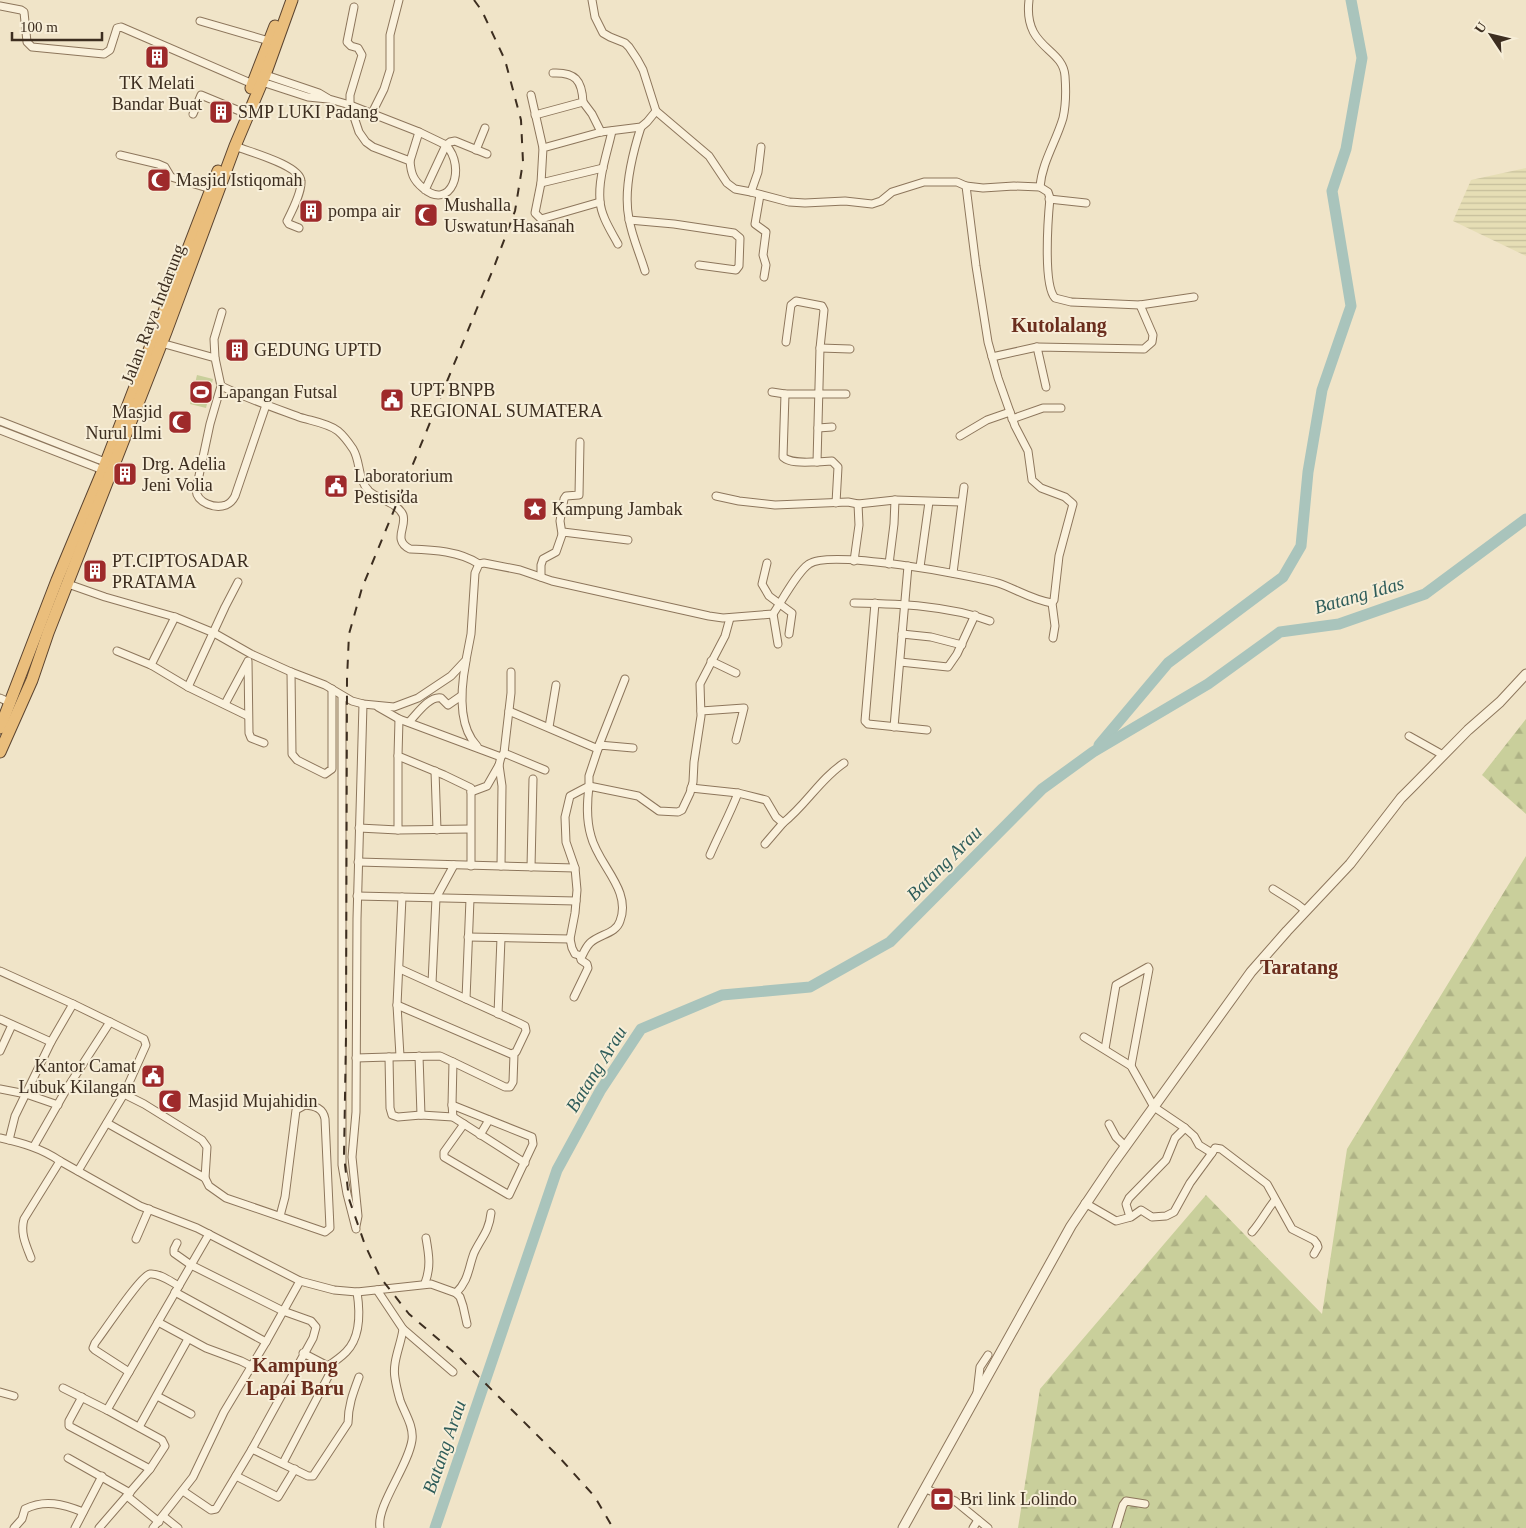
<svg xmlns="http://www.w3.org/2000/svg" width="1526" height="1528" font-family="Georgia,serif">
  <style>
    .farmland { fill: url(#farmland-rules) }
    .forest { fill: url(#forest-firs) }
    .pitch { fill: #c9cf9b }
    .lines { fill: none; stroke-linecap: round; stroke-linejoin: round }
    .river { stroke: #a9c4bc; stroke-width: 11 }
    .minor-casing { stroke: #8d765c; stroke-width: 9 }
    .tertiary-casing { stroke: #8d765c; stroke-width: 11 }
    .trunk-casing { stroke: #5b4430; stroke-width: 13 }
    .minor { stroke: #faf1dc; stroke-width: 7 }
    .tertiary { stroke: #faf1dc; stroke-width: 9 }
    .trunk { stroke: #eabe7c; stroke-width: 11 }
    .rail { stroke: #3d2e20; stroke-width: 2; stroke-dasharray: 9 9; stroke-linecap: butt }
    .labels { text-anchor: middle; dominant-baseline: central; stroke-width: 4; stroke-linejoin: round; paint-order: stroke }
    .poi-label { font-size: 18px; fill: #3d2e20; stroke: #f7eed8; text-anchor: start }
    .street-label { font-size: 18px; fill: #3d2e20; stroke: #f7eed8 }
    .water-label { font-size: 19px; font-style: italic; fill: #2f5d5a; stroke: #f7eed8 }
    .quarter-label { font-size: 20px; font-weight: bold; fill: #6b2e1e; stroke: #f7eed8 }
  </style>
  <defs>
    <pattern id="farmland-rules" width="6" height="5" patternUnits="userSpaceOnUse" patternTransform="scale(1.25)"><rect width="6" height="5" fill="#e6deb5"/><path d="M0 2.5h6" fill="none" stroke="#c6bf9b"/></pattern>
    <pattern id="forest-firs" width="22" height="20" patternUnits="userSpaceOnUse" patternTransform="scale(1.25)"><rect width="22" height="20" fill="#c9cf9b"/><path d="M5 1l3.5 6h-7zM16 11l3.5 6h-7z" fill="#aeb285"/></pattern>
  </defs>
  <rect width="100%" height="100%" fill="#f0e4c8"/>
  <path class="farmland" d="M1526 168V256L1453 221 1471 180Z"/>
  <g class="forest">
    <path d="M1526 719V814L1482 775Z"/>
    <path d="M1526 856V1528H1018L1040 1389 1206 1195 1322 1314 1347 1149Z"/>
  </g>
  <path class="pitch" d="M197 375 213 379 206 408 190 404Z"/>
  <g class="lines">
    <g class="river">
      <path d="M1099 745 1168 663 1283 577 1301 546 1308 472 1322 390 1351 306 1332 191 1346 149 1362 58 1351 0"/>
      <path d="M435 1528 557 1170 600 1091 641 1029 722 995 810 987 890 942 1042 789 1093 752 1208 684 1280 632 1339 624 1425 594 1526 519"/>
    </g>
    <g class="minor-casing">
      <g id="minor">
        <path d="M592 0 595 17 603 33 610 37 625 43 629 47 637 59 643 70 656 111 709 156 727 183 735 189 751 192 789 202 805 203 845 201 872 204 881 201 892 192 924 182H957L966 186 976 266 988 342 998 378 1015 426 1028 451 1032 480 1041 488 1065 497 1073 504 1059 556 1054 600 1052 603 1055 626 1053 638"/>
        <path d="M1029 0C1023 49 1063 47 1065 76 1066 89 1066 105 1063 118 1056 142 1042 162 1040 187"/>
        <path d="M0 6 21 10 24 12 27 42 32 47 104 54 110 50 117 28 121 27 255 85"/>
        <path d="M354 7 347 42 351 46 358 48 362 55 350 95V105L359 132 366 142 373 147 410 161 419 132"/>
        <path d="M200 21 269 41"/>
        <path d="M263 74 319 93 329 99 350 105 419 132 446 145 450 142 455 141 487 154"/>
        <path d="M259 81 308 97 328 99"/>
        <path d="M531 95 543 148"/>
        <path d="M583 102 592 114 601 132"/>
        <path d="M372 113 384 89 390 70V35L399 0"/>
        <path d="M193 114 201 95 242 112"/>
        <path d="M535 115 583 102C582 80 575 72 553 73"/>
        <path d="M641 127C632 155 623 190 629 219 632 237 640 254 645 271"/>
        <path d="M612 131C607 154 598 178 600 201 601 216 611 231 618 244"/>
        <path d="M235 146C249 152 300 165 301 181 302 192 292 211 287 221L289 224 299 228"/>
        <path d="M476 150 485 128"/>
        <path d="M120 155 158 164 165 167 171 177 211 189"/>
        <path d="M410 161C411 173 413 180 423 188 451 212 467 168 446 145L425 190"/>
        <path d="M603 168 541 183 543 148 601 132 641 127 647 122 656 111"/>
        <path d="M541 183 535 213 541 219 600 202"/>
        <path d="M966 186 983 188 1014 186 1040 187 1048 192 1050 198C1048 218 1043 285 1055 298L1071 302 1140 305 1194 297"/>
        <path d="M751 192 758 172 761 147"/>
        <path d="M760 195 755 224 766 232 763 255 766 265 764 277"/>
        <path d="M1049 199 1086 203"/>
        <path d="M629 220 674 224 734 233 740 238 739 266 736 270 699 265"/>
        <path d="M786 342 791 305 796 301 822 306 824 310 820 348 817 462 832 461 838 467 836 503"/>
        <path d="M161 343 215 358 221 386C246 398 272 407 299 417 311 421 328 423 338 431 344 436 349 443 353 449 361 462 357 479 369 491 378 499 398 503 403 515 407 527 392 540 410 549 434 550 459 551 479 564"/>
        <path d="M1037 347 1046 387"/>
        <path d="M820 348 850 349"/>
        <path d="M992 357 1037 347 1144 349 1152 342 1153 335 1140 305"/>
        <path d="M215 358 214 339 222 312"/>
        <path d="M221 386 210 424 196 490C197 503 215 509 226 505 231 503 233 500 235 496L266 405"/>
        <path d="M772 392 785 394H846"/>
        <path d="M785 394 783 457C791 464 807 462 817 462"/>
        <path d="M1012 419 1043 408H1061"/>
        <path d="M0 421 105 462"/>
        <path d="M818 428 832 427"/>
        <path d="M0 430 103 470"/>
        <path d="M960 436 987 420 1010 412"/>
        <path d="M716 496 739 501 775 505 848 502 858 504 895 500 961 502"/>
        <path d="M562 534 560 521 564 499 566 496 579 495 580 442"/>
        <path d="M854 561 859 525 858 504"/>
        <path d="M767 563 762 584 769 596 792 613 789 634"/>
        <path d="M889 564 894 524 895 500"/>
        <path d="M920 567 929 502"/>
        <path d="M953 573 964 487"/>
        <path d="M541 577V565L543 559 556 552 563 532 628 540"/>
        <path d="M68 584 105 597 175 617 214 633 251 654 291 672 325 685 352 701 363 704 394 707 418 698 451 676 466 660 471 634 475 573 479 564 484 563 520 570 552 581 709 616 723 618 773 614C782 601 797 572 809 564 830 549 969 575 998 583 1016 589 1032 600 1052 603"/>
        <path d="M854 603C899 604 948 605 990 621"/>
        <path d="M875 603 865 721 868 724 927 730"/>
        <path d="M773 614 778 644"/>
        <path d="M902 634 931 637 962 645"/>
        <path d="M117 651 151 665 188 687 248 716"/>
        <path d="M248 661 249 733 251 738 264 743"/>
        <path d="M466 661C461 687 457 725 477 746"/>
        <path d="M711 661 736 673"/>
        <path d="M900 662 948 667 957 654 975 615"/>
        <path d="M151 665 175 617"/>
        <path d="M291 672 292 754 297 760 325 774 332 769V689"/>
        <path d="M188 687 225 607 238 582"/>
        <path d="M342 696V1165L347 1194 356 1229"/>
        <path d="M0 698 11 703"/>
        <path d="M225 704 247 663"/>
        <path d="M378 707 399 719 501 757 504 753 545 770"/>
        <path d="M509 711 598 749 599 745 633 748"/>
        <path d="M701 711 744 708 736 740"/>
        <path d="M399 719 398 756 444 775 471 788V866"/>
        <path d="M409 722C417 714 429 696 441 698L448 705 461 696"/>
        <path d="M549 727 556 685"/>
        <path d="M894 727 908 566"/>
        <path d="M1409 736 1443 755"/>
        <path d="M599 745 625 679"/>
        <path d="M504 753 511 693V672"/>
        <path d="M398 756V830L470 829"/>
        <path d="M435 771 437 830"/>
        <path d="M691 788 738 793 766 800 776 817 783 823C806 805 820 779 844 763"/>
        <path d="M471 792 487 786 499 765"/>
        <path d="M359 828 398 830"/>
        <path d="M765 844 783 823"/>
        <path d="M710 855C719 834 730 814 738 793"/>
        <path d="M358 862 575 868"/>
        <path d="M501 866 502 786 499 765 501 757"/>
        <path d="M531 867 533 779"/>
        <path d="M1273 889 1297 904 1306 911"/>
        <path d="M357 896 576 901"/>
        <path d="M468 937 570 939 575 913 577 890 575 868 566 842 565 817 570 796 589 786V776L598 749"/>
        <path d="M570 939 572 948 575 954 582 956C584 952 586 947 590 943 599 934 616 934 620 921 632 890 598 865 591 836 586 819 587 803 589 786L638 796 659 811 678 812 682 810 690 793 693 782 694 762 701 716 700 684 725 636 730 618"/>
        <path d="M0 971 73 1004 51 1042 15 1116 9 1140"/>
        <path d="M432 983 436 898 454 865"/>
        <path d="M574 997 588 968 587 964 581 960 580 956"/>
        <path d="M466 999 470 899"/>
        <path d="M73 1004 110 1022"/>
        <path d="M397 1005 511 1054 516 1052 526 1031 525 1026 519 1023 400 969"/>
        <path d="M498 1014 501 938"/>
        <path d="M0 1019 51 1042"/>
        <path d="M1084 1037 1131 1066 1154 1107 1185 1128 1194 1136 1199 1145 1212 1153 1215 1148 1221 1149 1267 1184 1292 1229 1314 1240 1317 1244 1318 1247 1314 1254"/>
        <path d="M1105 1049 1116 985 1148 967 1149 969 1131 1066"/>
        <path d="M0 1051 12 1025"/>
        <path d="M400 1056 397 1005 402 897"/>
        <path d="M419 1056 421 1115"/>
        <path d="M389 1057 440 1056 453 1062 452 1105"/>
        <path d="M356 1058 389 1057 390 1108 392 1115 398 1117 421 1115 453 1117 525 1163"/>
        <path d="M453 1062 505 1087H510L513 1082 514 1054"/>
        <path d="M0 1089 26 1094 58 1105"/>
        <path d="M124 1094 144 1104 202 1140 207 1147 205 1178"/>
        <path d="M453 1117 452 1105 532 1137 533 1144 509 1195 444 1157V1152L464 1124"/>
        <path d="M107 1123 205 1178 209 1186 226 1198 325 1232 330 1228 325 1119C323 1108 315 1106 305 1105L296 1110 285 1197 280 1216"/>
        <path d="M1109 1124 1116 1137 1125 1146"/>
        <path d="M480 1135 489 1120"/>
        <path d="M0 1138C22 1143 41 1148 60 1161L140 1206 197 1228 300 1281 334 1290 357 1292 431 1284 456 1293 460 1297 463 1306 467 1324"/>
        <path d="M34 1146 66 1090 110 1022 144 1039 146 1045 124 1094 78 1171"/>
        <path d="M1085 1203 1116 1221 1131 1217 1141 1210 1152 1217 1166 1216 1174 1212 1190 1183 1212 1153"/>
        <path d="M1130 1217 1126 1204 1129 1198 1166 1160 1175 1138 1185 1128"/>
        <path d="M356 1226 358 1216 352 1157 356 1112 357 919 363 704"/>
        <path d="M1252 1232C1261 1222 1266 1211 1275 1200"/>
        <path d="M136 1239 149 1209"/>
        <path d="M177 1243 174 1249V1253L191 1265 283 1311 311 1321 316 1327 313 1338 252 1449 216 1509 211 1510 183 1491"/>
        <path d="M31 1258C26 1245 20 1233 24 1219L60 1161"/>
        <path d="M425 1283C431 1267 429 1255 426 1238"/>
        <path d="M377 1290 403 1329C401 1345 392 1362 395 1378 396 1385 398 1393 400 1400 404 1412 414 1426 412 1440 408 1467 376 1506 380 1528"/>
        <path d="M175 1292 266 1342"/>
        <path d="M456 1293C469 1280 468 1269 474 1253 481 1238 489 1232 491 1213"/>
        <path d="M158 1322 206 1348 241 1361 251 1366"/>
        <path d="M403 1329 453 1372"/>
        <path d="M328 1366C334 1362 341 1357 346 1352 361 1337 360 1311 357 1292"/>
        <path d="M129 1372 95 1350 93 1348 95 1343C103 1333 141 1275 150 1274 160 1273 171 1282 179 1286"/>
        <path d="M63 1388 107 1410"/>
        <path d="M0 1392 14 1396"/>
        <path d="M977 1393 980 1367 988 1355"/>
        <path d="M157 1396 191 1414"/>
        <path d="M82 1397 69 1421V1426L150 1469"/>
        <path d="M139 1427 188 1339"/>
        <path d="M252 1449 308 1476H313L348 1423C348 1406 353 1393 359 1377"/>
        <path d="M68 1458 130 1493"/>
        <path d="M283 1463 329 1375 328 1366 303 1353"/>
        <path d="M236 1476 278 1497 295 1469"/>
        <path d="M926 1489 955 1501 988 1528"/>
        <path d="M127 1496 159 1522"/>
        <path d="M163 1516 178 1528"/>
        <path d="M14 1528 22 1519 25 1509C45 1499 63 1504 83 1512"/>
        <path d="M75 1528 102 1476"/>
        <path d="M99 1528 150 1469 165 1446 162 1440 107 1410 209 1234"/>
        <path d="M153 1528 193 1477 224 1412 266 1342 300 1281"/>
        <path d="M973 1528 978 1520"/>
        <path d="M1116 1528 1123 1505 1126 1501 1145 1504"/>
      </g>
    </g>
    <g class="tertiary-casing">
      <path id="tertiary" d="M903 1528 1071 1226 1112 1165 1251 972 1287 931 1350 864 1401 798 1413 786 1468 730 1500 702 1526 674"/>
    </g>
    <g class="trunk-casing">
      <g id="trunk">
        <path d="M251 88 275 26"/>
        <path d="M0 728 57 580 103 470 218 171"/>
        <path d="M0 752 32 680 48 633 166 332 235 146 265 75 292 0"/>
      </g>
    </g>
    <use href="#minor" class="minor"/>
    <use href="#tertiary" class="tertiary"/>
    <use href="#trunk" class="trunk"/>
    <path class="rail" d="M474 0 482 11 505 60 521 120 523 162 515 211 494 267 362 588 349 634 347 679 346 1036 344 1156 349 1199 365 1245 380 1277 409 1314 459 1357 559 1457 595 1497 613 1528"/>
  </g>
  <defs>
    <g id="building-square" transform="scale(1.25)"><rect x="-9" y="-9" width="18" height="18" rx="4" fill="#9e2a2b" stroke="#f7eed8"/><path d="M-4-6H4V6H1V3H-1V6H-4ZM-2.5-4.3h1.7v1.8h-1.7ZM.8-4.3h1.7v1.8H.8ZM-2.5-1h1.7V.8h-1.7ZM.8-1h1.7V.8H.8Z" fill="#fff"/></g>
    <g id="mosque-square" transform="scale(1.25)"><rect x="-9" y="-9" width="18" height="18" rx="4" fill="#9e2a2b" stroke="#f7eed8"/><path d="M3.5-4.9A6 6 0 1 0 3.5 4.9A5 5 0 1 1 3.5-4.9Z" fill="#fff"/></g>
    <g id="stadium-square" transform="scale(1.25)"><rect x="-9" y="-9" width="18" height="18" rx="4" fill="#9e2a2b" stroke="#f7eed8"/><path d="M0-5a6.5 5 0 1 0 0 10a6.5 5 0 1 0 0-10ZM-3.5-1.8h7v3.6h-7Z" fill="#fff"/></g>
    <g id="civic-square" transform="scale(1.25)"><rect x="-9" y="-9" width="18" height="18" rx="4" fill="#9e2a2b" stroke="#f7eed8"/><path d="M-.6-6.5H3V-4.5H.6V-3L4-1V1h2V6H-6V1h2V-1L-.6-3ZM-1.2 2.5V6h2.4V2.5Z" fill="#fff"/></g>
    <g id="sight-square" transform="scale(1.25)"><rect x="-9" y="-9" width="18" height="18" rx="4" fill="#9e2a2b" stroke="#f7eed8"/><path d="M0-6L1.8-2.2L6-1.7L2.9 1.2L3.7 5.4L0 3.3L-3.7 5.4L-2.9 1.2L-6-1.7L-1.8-2.2Z" fill="#fff"/></g>
    <g id="bank-square" transform="scale(1.25)"><rect x="-9" y="-9" width="18" height="18" rx="4" fill="#9e2a2b" stroke="#f7eed8"/><path d="M-6-4H6V4H-6ZM0-2.3a2.3 2.3 0 1 0 0 4.6a2.3 2.3 0 1 0 0-4.6Z" fill="#fff"/></g>
  </defs>
  <g fill-rule="evenodd">
    <use href="#building-square" x="157" y="57"/>
    <use href="#building-square" x="221" y="112"/>
    <use href="#mosque-square" x="159" y="180"/>
    <use href="#building-square" x="311" y="211"/>
    <use href="#mosque-square" x="426" y="215"/>
    <use href="#building-square" x="237" y="350"/>
    <use href="#stadium-square" x="201" y="392"/>
    <use href="#civic-square" x="392" y="400"/>
    <use href="#mosque-square" x="180" y="422"/>
    <use href="#building-square" x="125" y="474"/>
    <use href="#civic-square" x="336" y="486"/>
    <use href="#sight-square" x="535" y="509"/>
    <use href="#building-square" x="95" y="571"/>
    <use href="#civic-square" x="153" y="1076"/>
    <use href="#mosque-square" x="170" y="1101"/>
    <use href="#bank-square" x="942" y="1499"/>
  </g>
  <g class="labels">
    <g class="poi-label">
      <text x="157" y="83" text-anchor="middle">TK Melati<tspan x="157" dy="21">Bandar Buat</tspan></text>
      <text x="238" y="112">SMP LUKI Padang</text>
      <text x="176" y="180">Masjid Istiqomah</text>
      <text x="444" y="205">Mushalla<tspan x="444" dy="21">Uswatun Hasanah</tspan></text>
      <text x="328" y="211">pompa air</text>
      <text x="254" y="350">GEDUNG UPTD</text>
      <text x="410" y="390">UPT BNPB<tspan x="410" dy="21">REGIONAL SUMATERA</tspan></text>
      <text x="218" y="392">Lapangan Futsal</text>
      <text x="162" y="412" text-anchor="end">Masjid<tspan x="162" dy="21">Nurul Ilmi</tspan></text>
      <text x="142" y="464">Drg. Adelia<tspan x="142" dy="21">Jeni Volia</tspan></text>
      <text x="354" y="476">Laboratorium<tspan x="354" dy="21">Pestisida</tspan></text>
      <text x="552" y="509">Kampung Jambak</text>
      <text x="112" y="561">PT.CIPTOSADAR<tspan x="112" dy="21">PRATAMA</tspan></text>
      <text x="136" y="1066" text-anchor="end">Kantor Camat<tspan x="136" dy="21">Lubuk Kilangan</tspan></text>
      <text x="188" y="1101">Masjid Mujahidin</text>
      <text x="960" y="1499">Bri link Lolindo</text>
    </g>
    <g class="street-label">
      <text transform="translate(153 314) rotate(-69)">Jalan Raya Indarung</text>
    </g>
    <g class="water-label">
      <text transform="translate(1359 595) rotate(-16)">Batang Idas</text>
      <text transform="translate(944 863) rotate(-45)">Batang Arau</text>
      <text transform="translate(596 1069) rotate(-58)">Batang Arau</text>
      <text transform="translate(444 1447) rotate(-71)">Batang Arau</text>
    </g>
    <g class="quarter-label">
      <text x="1059" y="325">Kutolalang</text>
      <text x="1299" y="967">Taratang</text>
      <text x="295" y="1365">Kampung<tspan x="295" dy="23">Lapai Baru</tspan></text>
    </g>
  </g>
  <g transform="translate(1491 35) rotate(305)" stroke="#f7eed8" stroke-width="4" paint-order="stroke">
  <path d="M0-4L9 19L0 12L-9 19Z" fill="#3d2e20"/>
  <text y="-8" font-size="14" font-weight="bold" text-anchor="middle" fill="#3d2e20">U</text>
  </g>
  <path d="M12 32v8h90v-8" fill="none" stroke="#3d2e20" stroke-width="2.5"/>
  <text x="20" y="32" font-size="15" fill="#3d2e20" stroke="#f7eed8" stroke-width="4" paint-order="stroke">100 m</text>
</svg>
